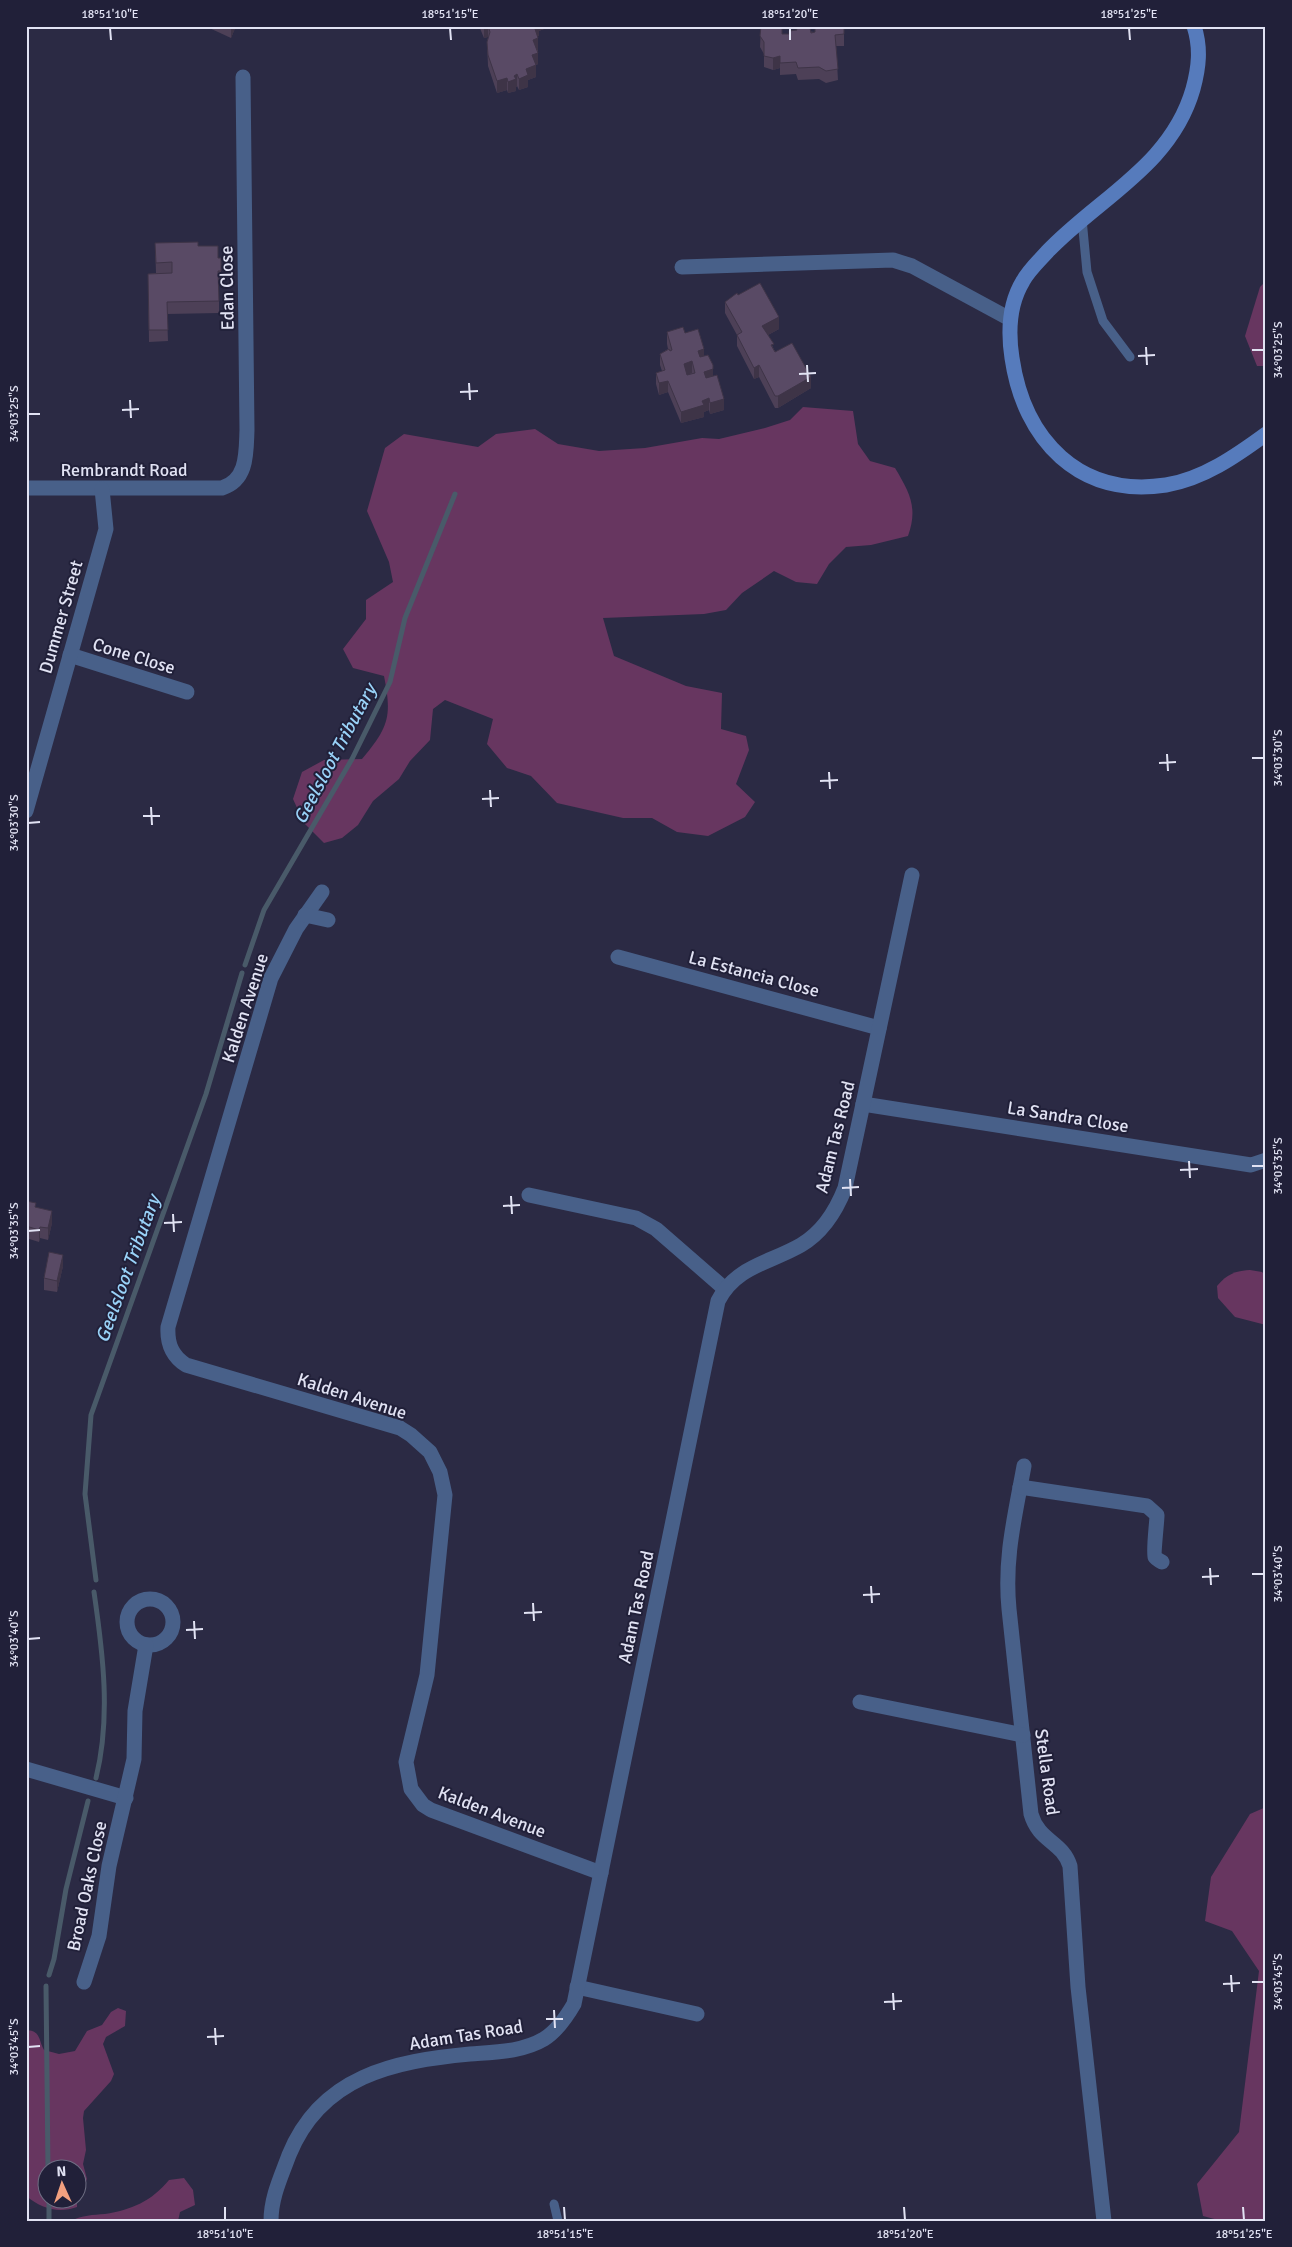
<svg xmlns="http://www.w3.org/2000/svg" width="1292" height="2247" font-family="Signika,sans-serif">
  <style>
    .green { fill: #673660 }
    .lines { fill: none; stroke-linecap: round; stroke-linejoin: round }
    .stream { stroke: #495a69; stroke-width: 5 }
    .lane { stroke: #486089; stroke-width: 9 }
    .street { stroke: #486089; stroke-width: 15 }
    .secondary { stroke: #567bbc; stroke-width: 15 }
    .wall { fill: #4d4057 }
    .shaded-wall { fill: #3e3447 }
    .building { fill: #594a65; stroke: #3e3447; fill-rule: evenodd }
    .ticks { fill: none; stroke: #e1e2f3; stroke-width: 2 }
    .labels { text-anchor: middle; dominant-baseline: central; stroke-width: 4; stroke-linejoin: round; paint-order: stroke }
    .street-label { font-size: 18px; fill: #e1e2f3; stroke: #212039 }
    .water-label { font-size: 19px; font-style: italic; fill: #99d2f8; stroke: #212039 }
    .neatline { fill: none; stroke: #e1e2f3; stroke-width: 2 }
    .ticks-label { font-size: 12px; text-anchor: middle; fill: #e1e2f3 }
  </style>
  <rect width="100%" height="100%" fill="#2b2a44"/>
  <g class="green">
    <path d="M1266 281V366H1257L1245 336 1260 287Z"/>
    <path d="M803 407 853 411 858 444 870 461 895 468C910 493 918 508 908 536L871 545 846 547 829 564 817 584 796 582 774 571 742 593 726 610 704 614 603 618 614 656 686 686 722 693 721 729 746 736 749 750 736 784 755 802 745 817 708 836 677 832 652 818H623L557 803 531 776 507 768 487 744 493 719 445 700 433 709 430 740 410 761 399 779 373 801 358 825 342 838 324 843 304 823 293 799 302 772 324 760 362 759C389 727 392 716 384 676L353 668 343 649 366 619V600L393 582 389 562 367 511 385 448 404 434 478 447 496 434 535 429 558 444 599 451 645 448 702 438 719 439 765 428 790 420Z"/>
    <path d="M1250 1270 1262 1272 1266 1276V1325L1235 1317 1218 1298 1217 1286C1227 1274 1235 1271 1250 1270Z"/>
    <path d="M1266 1807V2221H1222L1203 2216 1197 2184 1239 2132 1259 1971 1232 1931 1205 1921 1211 1877 1250 1814Z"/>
    <path d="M118 2008 126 2011 125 2026 106 2037 103 2044 114 2074 111 2081 84 2111 83 2118 86 2150 83 2164 87 2179 78 2198V2170H48V2200H77V2207C58 2214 41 2208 26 2196V2030C41 2031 38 2039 44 2050L59 2054 75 2051 87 2031 102 2025 111 2012Z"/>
    <path d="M184 2178 193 2190 195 2205 180 2212 178 2221H71C82 2215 93 2215 105 2214 131 2210 152 2201 169 2180Z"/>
  </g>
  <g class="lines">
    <g class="stream">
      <path d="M245 965 264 910 352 759 390 682 405 618 455 494"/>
      <path d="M96 1580 85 1494 91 1415 206 1094 242 973"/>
      <path d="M94 1592C103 1654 111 1717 96 1778"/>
      <path d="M49 1975 54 1959 66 1889 88 1801"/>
      <path d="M46 1986 48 2170"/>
      <path d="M49 2200V2221"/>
    </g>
    <g class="lane">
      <path d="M1082 219 1087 272 1103 321 1130 357"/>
      <path d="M554 2204 558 2221"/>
    </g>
    <g class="street">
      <path d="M682 267 893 260 912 266 1010 319"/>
      <path d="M26 488H222C248 480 246 452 247 430L243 77"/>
      <path d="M70 655 187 692"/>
      <path d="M26 811 106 529 102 489"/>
      <path d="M322 892 296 929 271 978 168 1327C167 1344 172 1356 186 1365L400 1428 411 1435 430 1452 440 1472 445 1495 427 1675 406 1762 411 1789 423 1805 431 1810 601 1873"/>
      <path d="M305 915 328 920"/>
      <path d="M618 957 879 1028"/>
      <path d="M863 1104 1251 1165 1266 1160"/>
      <path d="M529 1195 636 1218 656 1229 725 1289"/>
      <path d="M1024 1466C1015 1516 1004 1558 1009 1609L1031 1814C1039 1842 1062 1841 1070 1866L1078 1987 1104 2221"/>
      <path d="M1020 1487 1147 1506 1157 1515C1157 1522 1153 1553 1155 1557 1156 1559 1160 1561 1162 1562"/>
      <circle cx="150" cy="1622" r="23"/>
      <path d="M860 1702 1023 1735"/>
      <path d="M26 1769 126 1798"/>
      <path d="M84 1982 99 1936 109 1866 134 1759 135 1711 146 1645"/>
      <path d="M577 1987 697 2014"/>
      <path d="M271 2221C271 2197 281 2177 289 2155 321 2076 394 2061 470 2054 495 2052 522 2052 544 2039 557 2031 567 2016 574 2004L718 1301C736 1266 770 1263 801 1245 823 1232 836 1211 845 1188L912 875"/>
    </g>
    <path class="secondary" d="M1194 26C1201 48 1199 67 1193 89 1171 166 1098 198 1047 252 1039 261 1029 270 1023 281 1009 304 1008 332 1012 358 1024 440 1079 498 1166 485 1203 479 1236 456 1266 434"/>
  </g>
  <g class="wall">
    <path d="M205 26H236L231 38Z"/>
    <path d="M479 26H544V29L539 31V36H538V64L536 65V77L528 80V87L519 90 517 86 516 87V91L508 93 507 90 497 93 488 66 487 42 488 38V37L484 38Z"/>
    <path d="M761 26 782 34H789L797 30 815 32 844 26V46H836L838 80 826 83 819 79 798 80 796 74 780 75V68L773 70 764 67V54L760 47Z"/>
    <path d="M155 243 198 246 218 258H221V282H219V313L167 314 168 341 149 342 148 274 156 273Z"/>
    <path d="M738 295 779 329 768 335 774 350 811 388 778 408H775L759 377 754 379 737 346V335L725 313V302Z"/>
    <path d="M667 332 685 333 704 356 713 376 724 410 710 414 709 410 704 412V417L681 423 668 392 659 395 656 384V373L662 371 660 365V354L668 349 667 344Z"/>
    <path d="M26 1201 36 1208 52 1223 48 1240 40 1238 39 1242 26 1238Z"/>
    <path d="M63 1266 57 1292 44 1290V1278Z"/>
  </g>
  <g class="shaded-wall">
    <path d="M231 26H236L231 38Z"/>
    <path d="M486 26H488V37L484 38V27Z"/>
    <path d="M534 26H544V29L539 31V36L534 38Z"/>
    <path d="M538 38V50L533 52V40Z"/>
    <path d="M538 53V64L536 65V77L528 80V87L519 90V79L526 69 532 55Z"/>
    <path d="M780 56V68L773 70V58Z"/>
    <path d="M517 74V86L516 87V91L508 93V82L514 76Z"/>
    <path d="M507 78V90L497 93V81Z"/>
    <path d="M779 317V329L762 338V326Z"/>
    <path d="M704 349V361L698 363V351Z"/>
    <path d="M692 361V373L684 376V364Z"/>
    <path d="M713 365V377L704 384V372Z"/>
    <path d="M759 365V377L754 379V368Z"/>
    <path d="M811 377V388L778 408V396Z"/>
    <path d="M668 381V392L659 395V383Z"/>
    <path d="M709 398V410L704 412V417L681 423V412L702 401Z"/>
    <path d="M724 399V410L710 414V403Z"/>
    <path d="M52 1211V1223L48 1240V1228Z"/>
    <path d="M40 1227V1238L39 1242V1230Z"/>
    <path d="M63 1255V1266L57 1292V1281Z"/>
  </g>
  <g class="building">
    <path d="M488 26H534L538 38 533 40 538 53 532 55 536 65 526 69 528 75 519 79 517 74 514 76 516 79 508 82 507 78 497 81 488 55 487 42 490 32Z"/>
    <path d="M761 26H782V34H789V31L797 30 796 28 803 27 810 28 811 33 815 32V26H844V34L835 35 838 69 826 71 819 67 798 68 796 62 780 63V56L773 58 764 56V42L760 36Z"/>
    <path d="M198 242V246H218V258H221V271H218L219 301 167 302 168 330H149L148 274 172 273V262L156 263 155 243Z"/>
    <path d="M760 283 779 317 762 326 774 344 771 345 775 352 792 343 811 377 778 396H775L759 365 754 368 737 335 742 332 725 302 737 293 738 295Z"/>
    <path d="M683 327 685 333 698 329 704 349 698 351 700 357 708 355 713 365V369L704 372 706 378 717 375 724 399 710 403 709 398 702 401 704 405 681 412 668 381 659 383 656 373 665 370 660 354 669 349 670 351 672 350 667 332ZM692 361 695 373 687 375 684 364Z"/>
    <path d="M26 1201 36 1203 35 1207 52 1211 48 1228 40 1227 39 1230 26 1226Z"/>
    <path d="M49 1252 63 1255 57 1281 44 1278Z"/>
  </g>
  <path class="ticks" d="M110 28 111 40M450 28 451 40M790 28V40M1129 28 1130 40M1146 347 1147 365M1252 350H1264M1138 356 1155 355M807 365 808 382M799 374 816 373M469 383 470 400M460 392 478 391M130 400 131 418M122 410 139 409M28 414H40M1167 754 1168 771M1252 758H1264M1159 763 1176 762M829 772 830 789M820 781 838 780M490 790 491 807M482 799 499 798M151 807 152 825M143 816H160M28 823 40 822M1189 1161 1190 1178M1252 1166H1264M1180 1170 1198 1169M850 1179 851 1196M842 1188 859 1187M511 1196 512 1214M503 1206 520 1205M173 1214 174 1232M164 1223 182 1222M28 1231 40 1230M1210 1568 1211 1585M1252 1574H1264M1202 1577 1219 1576M871 1586 872 1603M863 1595 880 1594M533 1603 534 1621M524 1613 542 1612M194 1621 195 1639M186 1630 203 1629M28 1639 40 1638M1231 1975 1232 1992M1252 1982H1264M1223 1984 1240 1983M893 1993 894 2010M884 2002 902 2001M554 2010 555 2028M546 2019H563M215 2028 216 2045M207 2037 224 2036M28 2047 40 2046M225 2207V2220M564 2207 565 2220M904 2207 905 2220M1243 2207 1244 2220"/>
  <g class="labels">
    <g class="street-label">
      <text transform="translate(227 288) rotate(-91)">Edan Close</text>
      <text x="124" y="470">Rembrandt Road</text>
      <text transform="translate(61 617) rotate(-74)">Dummer Street</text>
      <text transform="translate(134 656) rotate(17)">Cone Close</text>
      <text transform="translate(754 974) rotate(15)">La Estancia Close</text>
      <text transform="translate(245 1008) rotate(-72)">Kalden Avenue</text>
      <text transform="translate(1068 1117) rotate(9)">La Sandra Close</text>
      <text transform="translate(835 1137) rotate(-76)">Adam Tas Road</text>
      <text transform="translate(352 1396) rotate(18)">Kalden Avenue</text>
      <text transform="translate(636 1607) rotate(-78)">Adam Tas Road</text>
      <text transform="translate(1047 1772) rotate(82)">Stella Road</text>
      <text transform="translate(492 1812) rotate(21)">Kalden Avenue</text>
      <text transform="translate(87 1886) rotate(-78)">Broad Oaks Close</text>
      <text transform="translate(466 2035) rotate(-9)">Adam Tas Road</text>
    </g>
    <g class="water-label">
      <text transform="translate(335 754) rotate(-62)">Geelsloot Tributary</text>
      <text transform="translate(128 1269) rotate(-70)">Geelsloot Tributary</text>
    </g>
  </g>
  <rect width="1292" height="2247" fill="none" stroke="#212039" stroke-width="55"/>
  <g transform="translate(62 2184) rotate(357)"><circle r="24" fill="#212039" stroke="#6e6e83"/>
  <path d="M0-4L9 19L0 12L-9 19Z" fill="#f2a07f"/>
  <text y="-8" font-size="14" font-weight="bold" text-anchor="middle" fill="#e1e2f3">N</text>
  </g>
  <rect x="28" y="28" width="1236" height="2192" class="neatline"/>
  <g class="ticks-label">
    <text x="110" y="18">18°51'10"E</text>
    <text x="450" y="18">18°51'15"E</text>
    <text x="790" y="18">18°51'20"E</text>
    <text x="1129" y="18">18°51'25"E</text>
    <text transform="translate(1278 350) rotate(-90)" y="4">34°03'25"S</text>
    <text transform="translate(14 414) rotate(-90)" y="4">34°03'25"S</text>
    <text transform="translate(1278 758) rotate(-90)" y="4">34°03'30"S</text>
    <text transform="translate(14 823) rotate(-90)" y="4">34°03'30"S</text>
    <text transform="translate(1278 1166) rotate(-90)" y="4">34°03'35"S</text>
    <text transform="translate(14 1231) rotate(-90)" y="4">34°03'35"S</text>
    <text transform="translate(1278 1574) rotate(-90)" y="4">34°03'40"S</text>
    <text transform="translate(14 1639) rotate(-90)" y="4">34°03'40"S</text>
    <text transform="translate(1278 1982) rotate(-90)" y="4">34°03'45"S</text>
    <text transform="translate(14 2047) rotate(-90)" y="4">34°03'45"S</text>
    <text x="225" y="2238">18°51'10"E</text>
    <text x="565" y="2238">18°51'15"E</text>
    <text x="905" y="2238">18°51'20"E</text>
    <text x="1244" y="2238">18°51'25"E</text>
  </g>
</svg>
